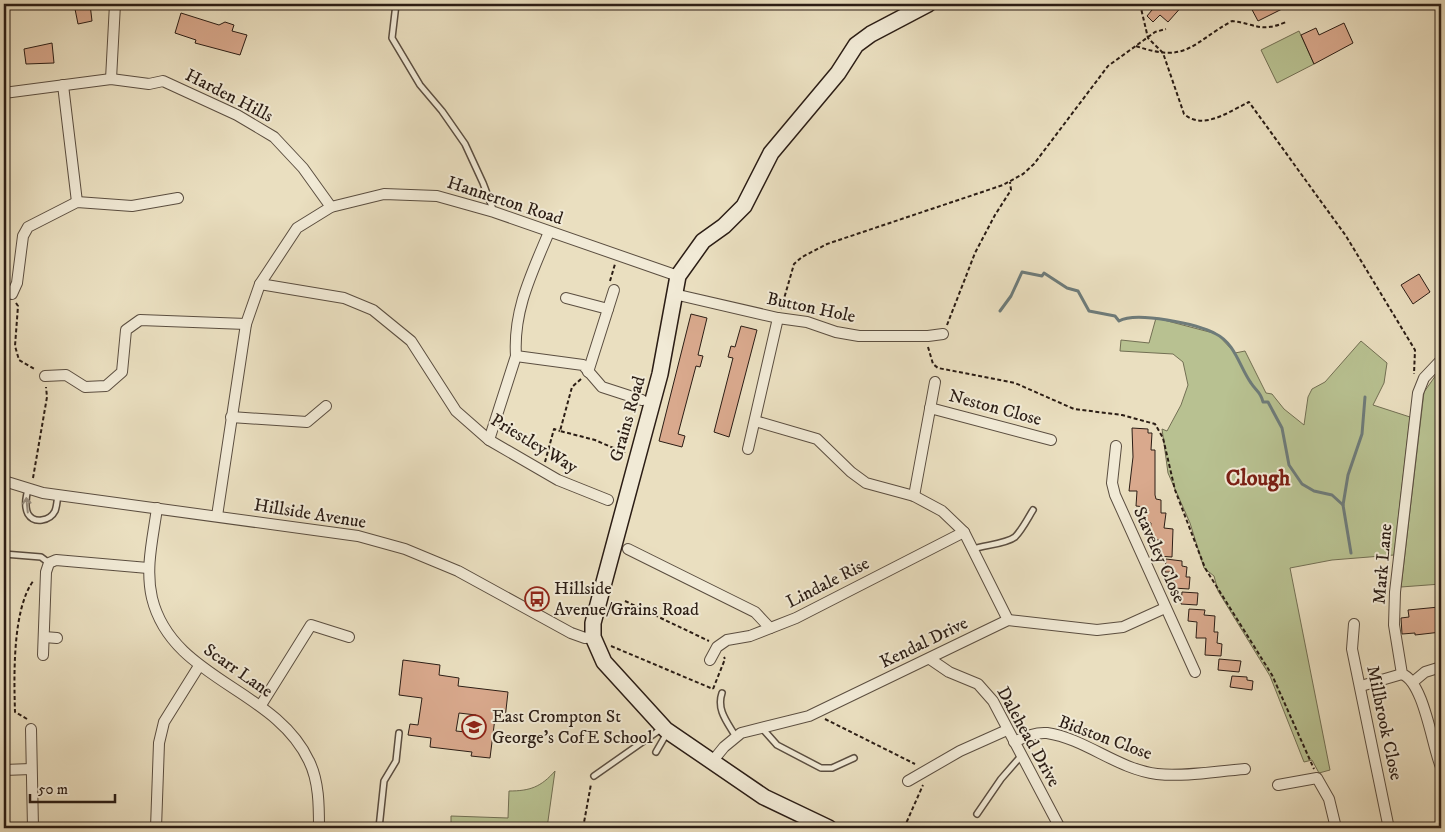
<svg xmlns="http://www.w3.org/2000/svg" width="1445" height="832" font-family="'IM FELL DW Pica',serif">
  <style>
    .green { fill: #b8c191; stroke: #726f53 }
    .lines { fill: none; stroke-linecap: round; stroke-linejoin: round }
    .stream { stroke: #6e7b79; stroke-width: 3 }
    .building { fill: #d9a98d; stroke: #2b1d15; fill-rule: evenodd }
    .lane-casing { stroke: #5b4e40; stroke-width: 8 }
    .street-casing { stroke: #5b4e40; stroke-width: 12 }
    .secondary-casing { stroke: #2b1d15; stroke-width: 18 }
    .path { stroke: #2b1d15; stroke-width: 2; stroke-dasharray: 4 2.5; stroke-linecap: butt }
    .lane { stroke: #f1ead6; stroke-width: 5 }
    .street { stroke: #f1ead6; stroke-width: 10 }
    .secondary { stroke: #f1ead6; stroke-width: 15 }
    .oneway { stroke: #988e7f }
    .labels { text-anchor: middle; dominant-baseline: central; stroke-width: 4; stroke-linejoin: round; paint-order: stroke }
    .street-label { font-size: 18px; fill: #2b1d15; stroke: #f1ead6 }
    .poi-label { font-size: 18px; fill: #2b1d15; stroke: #f1ead6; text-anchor: start }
    .district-label { font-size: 22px; font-weight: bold; fill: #7a1f14; stroke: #f1ead6 }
  </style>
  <rect width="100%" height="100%" fill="#eadfc0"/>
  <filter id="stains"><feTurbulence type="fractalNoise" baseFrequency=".004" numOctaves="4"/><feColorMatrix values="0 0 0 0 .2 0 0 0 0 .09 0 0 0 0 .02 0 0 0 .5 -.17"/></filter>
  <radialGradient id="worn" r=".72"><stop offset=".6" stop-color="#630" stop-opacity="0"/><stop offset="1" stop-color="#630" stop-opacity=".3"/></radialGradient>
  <g class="green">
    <path d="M1299 31 1314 64 1277 83 1261 50Z"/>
    <path d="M1156 318 1217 334 1235 353 1245 351 1266 393 1272 394 1284 409 1304 425 1308 397 1312 389 1325 382 1361 341 1387 363 1384 383 1373 405 1410 417 1394 555 1332 560 1290 568 1330 770 1319 773 1312 760 1304 762 1270 676 1218 591 1214 576 1204 568 1190 523 1168 473 1162 429 1167 431 1181 405 1188 385 1183 362 1173 354 1120 351 1121 340 1149 343Z"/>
    <path d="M1441 368V584L1401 587 1424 392Z"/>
    <path d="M555 771 547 828H451V816L508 818 509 791C530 791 541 787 555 771Z"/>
  </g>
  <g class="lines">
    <g class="stream">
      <path d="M1000 311 1011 296 1022 272 1042 276 1044 273 1067 288 1078 291 1089 311 1115 316 1119 321C1136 311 1198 324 1216 334 1235 343 1240 368 1251 383 1256 391 1261 392 1263 402H1268L1282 428 1289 465 1302 484 1314 491 1332 495 1343 505"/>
      <path d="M1351 553 1343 505 1348 475 1362 434 1365 397"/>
    </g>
  </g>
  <g class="building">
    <path d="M74 4H90L92 21 78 24Z"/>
    <path d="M1157 4H1184L1168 22 1160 15 1153 22 1147 16Z"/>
    <path d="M1249 4H1292L1258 21Z"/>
    <path d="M181 13 219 25 225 22 234 25 232 31 247 35 240 55 195 43 196 40 175 33Z"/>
    <path d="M1344 23 1353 43 1314 64 1301 35 1316 28 1319 35Z"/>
    <path d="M52 43 54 63 26 64 24 49Z"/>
    <path d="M1419 274 1430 292 1413 304 1401 285Z"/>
    <path d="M691 314 707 318 698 355 703 356 700 367 696 366 678 434 685 436 682 447 659 441Z"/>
    <path d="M741 326 757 330 729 437 714 432 733 358 728 357 731 346 735 347Z"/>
    <path d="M1132 428 1148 429V433H1152L1151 450H1155V495L1156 499 1161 500V513H1166L1164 528 1173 529 1172 557 1157 556 1159 540 1149 539 1151 523 1143 522 1145 507 1136 506 1137 491H1129L1133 457Z"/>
    <path d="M1166 559 1182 561V566L1187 567 1186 577H1190L1189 589 1173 588 1174 572H1165Z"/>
    <path d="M1182 592 1198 593 1197 605 1181 604Z"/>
    <path d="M1439 607 1441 632 1415 635V633L1402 634 1401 618 1409 617 1408 610Z"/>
    <path d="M1189 609 1205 610 1204 615 1215 616 1214 632H1218L1217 643 1222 644 1221 656 1205 655 1206 638H1196L1197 622 1188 621Z"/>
    <path d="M1219 659 1241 661 1239 672 1218 670Z"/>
    <path d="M403 660 440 665 439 675 459 678 458 686 508 692 505 719 495 718 490 758 471 756 472 752 430 747 431 738 408 735 410 724 418 725 422 698 399 695ZM459 713 476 715 475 733 456 731Z"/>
    <path d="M1232 676 1247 677V680L1253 681 1252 690 1230 687Z"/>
  </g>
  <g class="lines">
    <g class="lane-casing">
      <g id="lane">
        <path d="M396 4 392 38 420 85 442 111 465 144 483 183 494 212"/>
        <path d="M28 489C26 497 24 506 28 514 34 524 50 521 55 511 57 506 57 500 58 495"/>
        <path d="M973 549C985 545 1006 544 1015 537 1022 530 1028 518 1033 510"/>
        <path d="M4 554 41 557 49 563"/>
        <path d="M722 693C716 710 728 723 736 737"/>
        <path d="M761 727 777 745 821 768H832L854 758"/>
        <path d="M656 752 667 733"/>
        <path d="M594 776 661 729"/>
        <path d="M977 814 1001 779 1021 756"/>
        <path d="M379 828 384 781 396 761 399 733"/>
      </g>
    </g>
    <g class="street-casing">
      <g id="street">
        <path d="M111 79 115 4"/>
        <path d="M63 85 77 202"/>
        <path d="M4 93 111 79 149 84 163 81 237 115 274 137 303 168 331 207"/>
        <path d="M260 284 344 298 373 310 411 341 456 411 489 440 558 480 608 500"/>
        <path d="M12 294 17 283 23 236 28 227 77 202 132 206 178 198"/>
        <path d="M674 294 778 318 807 322 836 332 859 336H928L943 334"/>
        <path d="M566 298 608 309 588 372"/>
        <path d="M608 309 614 290"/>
        <path d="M516 356 583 365 602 387 642 400"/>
        <path d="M1441 360 1424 378 1418 393 1395 592 1394 625 1402 674C1424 682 1432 746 1441 767"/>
        <path d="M45 376 66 375 85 387 106 386 122 372 126 330 140 320 246 324"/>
        <path d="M930 408 1051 440"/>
        <path d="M231 417 307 422 326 406"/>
        <path d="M755 421 817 439 851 472 866 483 914 496 942 511 964 532 1008 620"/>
        <path d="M489 440 516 356C513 310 532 273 549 232"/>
        <path d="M1116 446 1112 483 1115 495 1195 672"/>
        <path d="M748 449 778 318"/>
        <path d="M4 481 43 493 358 536 405 549 458 571 571 633 585 638 593 637"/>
        <path d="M914 496 935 382"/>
        <path d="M157 508C153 538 145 568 152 598 172 680 275 688 309 761 319 781 319 806 319 828"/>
        <path d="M217 516 246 324 260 284 297 228 331 207 384 194 437 196 494 212 678 276"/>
        <path d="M628 549 755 612 770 628"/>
        <path d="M1354 624 1352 649 1388 824 1387 828"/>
        <path d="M44 637 57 638"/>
        <path d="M43 655 46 572 49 563 56 560 148 568"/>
        <path d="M930 659 949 672 978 684 993 701 1060 828"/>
        <path d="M710 660 717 647 727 640 750 636 796 618 964 532"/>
        <path d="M1413 682 1425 672 1441 667"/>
        <path d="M1361 686 1402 674"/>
        <path d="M261 705 311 625 349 637"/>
        <path d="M31 729 33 828"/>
        <path d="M1014 742C1025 737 1035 732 1047 733 1086 739 1117 769 1157 774 1186 777 1217 771 1245 769"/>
        <path d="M711 763 724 747 741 733 809 716 1008 620 1097 630 1123 627 1165 608"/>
        <path d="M4 770 31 769"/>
        <path d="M908 781 960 751 1007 730"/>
        <path d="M1278 785 1317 778 1329 799 1336 828"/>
        <path d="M156 828 159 743 164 722 199 666"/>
      </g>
    </g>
    <g class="secondary-casing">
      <path id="secondary" d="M829 828 764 797 666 730 604 662 593 637V623L660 374 678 276 703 241 724 226 744 206 771 153 838 73 856 45 871 34 928 4"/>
    </g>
    <g class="path">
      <path d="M1140 4 1148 38 1163 53 1184 114C1203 131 1230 111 1249 102L1346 236 1415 350 1414 374"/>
      <path d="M1136 46C1187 64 1192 43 1232 21 1257 24 1260 33 1286 22"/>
      <path d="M610 281 615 264"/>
      <path d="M16 303 18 306 15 346 19 360 36 370"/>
      <path d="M781 309 794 264 802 257 827 244 1003 185 1023 174 1034 164 1108 66 1155 32 1166 29"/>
      <path d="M947 325 975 253 995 215 1011 190 1010 182"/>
      <path d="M928 347 933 364 938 368 1015 383 1074 409 1122 415 1155 424 1163 438 1175 490 1205 568 1272 675 1314 769"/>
      <path d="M581 379 572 387 560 431 595 440 625 453"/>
      <path d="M545 462 554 429 560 431"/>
      <path d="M33 478 47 397 46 387"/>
      <path d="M625 601 709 641"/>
      <path d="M611 646 713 689"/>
      <path d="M713 689 725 659 724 657"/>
      <path d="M27 719 15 712C14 678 12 608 34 580"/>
      <path d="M825 719 915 764"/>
      <path d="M583 828 591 784"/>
      <path d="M904 828 923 785"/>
    </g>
    <use href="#lane" class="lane"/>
    <use href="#street" class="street"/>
    <use href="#secondary" class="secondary"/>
  </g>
  <defs><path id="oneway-shaft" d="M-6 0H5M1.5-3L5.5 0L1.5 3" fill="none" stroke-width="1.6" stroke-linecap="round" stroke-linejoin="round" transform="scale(1.25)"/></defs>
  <use class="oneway" href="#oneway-shaft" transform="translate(27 505) rotate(-96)"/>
  <defs>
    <g id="bus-ring" transform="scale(1.25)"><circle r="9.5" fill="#f1ead6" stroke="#8f2418" stroke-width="1.5"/><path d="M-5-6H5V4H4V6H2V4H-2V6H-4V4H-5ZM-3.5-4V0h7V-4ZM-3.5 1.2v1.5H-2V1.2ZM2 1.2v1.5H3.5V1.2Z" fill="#8f2418"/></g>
    <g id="school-ring" transform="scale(1.25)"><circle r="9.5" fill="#f1ead6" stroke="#8f2418" stroke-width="1.5"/><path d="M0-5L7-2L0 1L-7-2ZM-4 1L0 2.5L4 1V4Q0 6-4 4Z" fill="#8f2418"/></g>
  </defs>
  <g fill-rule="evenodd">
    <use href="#bus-ring" x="537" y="599"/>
    <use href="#school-ring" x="474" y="727"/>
  </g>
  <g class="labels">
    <g class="street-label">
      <text transform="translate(229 96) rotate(27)">Harden Hills</text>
      <text transform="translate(505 201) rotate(18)">Hannerton Road</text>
      <text transform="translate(811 308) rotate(12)">Button Hole</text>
      <text transform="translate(995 408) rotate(15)">Neston Close</text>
      <text transform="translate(628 419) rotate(-74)">Grains Road</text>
      <text transform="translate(534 444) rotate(31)">Priestley Way</text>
      <text transform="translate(310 514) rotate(9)">Hillside Avenue</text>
      <text transform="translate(1159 555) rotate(66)">Staveley Close</text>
      <text transform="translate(1383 564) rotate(-85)">Mark Lane</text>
      <text transform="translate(828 583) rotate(-27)">Lindale Rise</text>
      <text transform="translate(924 643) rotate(-26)">Kendal Drive</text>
      <text transform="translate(238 671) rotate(35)">Scarr Lane</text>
      <text transform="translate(1384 723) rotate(78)">Millbrook Close</text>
      <text transform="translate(1028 737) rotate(61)">Dalehead Drive</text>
      <text transform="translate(1105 738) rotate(20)">Bidston Close</text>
    </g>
    <g class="poi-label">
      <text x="554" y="589">Hillside<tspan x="554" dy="21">Avenue/Grains Road</tspan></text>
      <text x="492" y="717">East Crompton St<tspan x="492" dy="21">George's CofE School</tspan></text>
    </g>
    <g class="district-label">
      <text x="1258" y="478">Clough</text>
    </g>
  </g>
  <rect width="1445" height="832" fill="none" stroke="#eadfc0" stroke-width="20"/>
  <rect x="5" y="5" width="1435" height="822" fill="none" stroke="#2b1d15" stroke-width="2.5"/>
  <rect x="10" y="10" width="1425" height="812" fill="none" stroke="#2b1d15"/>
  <path d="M30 794v8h85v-8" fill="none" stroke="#2b1d15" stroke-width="2.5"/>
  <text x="38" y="794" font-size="15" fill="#2b1d15" stroke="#f1ead6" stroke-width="4" paint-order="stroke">50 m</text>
  <rect width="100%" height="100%" filter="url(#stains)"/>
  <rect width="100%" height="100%" fill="url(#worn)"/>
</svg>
